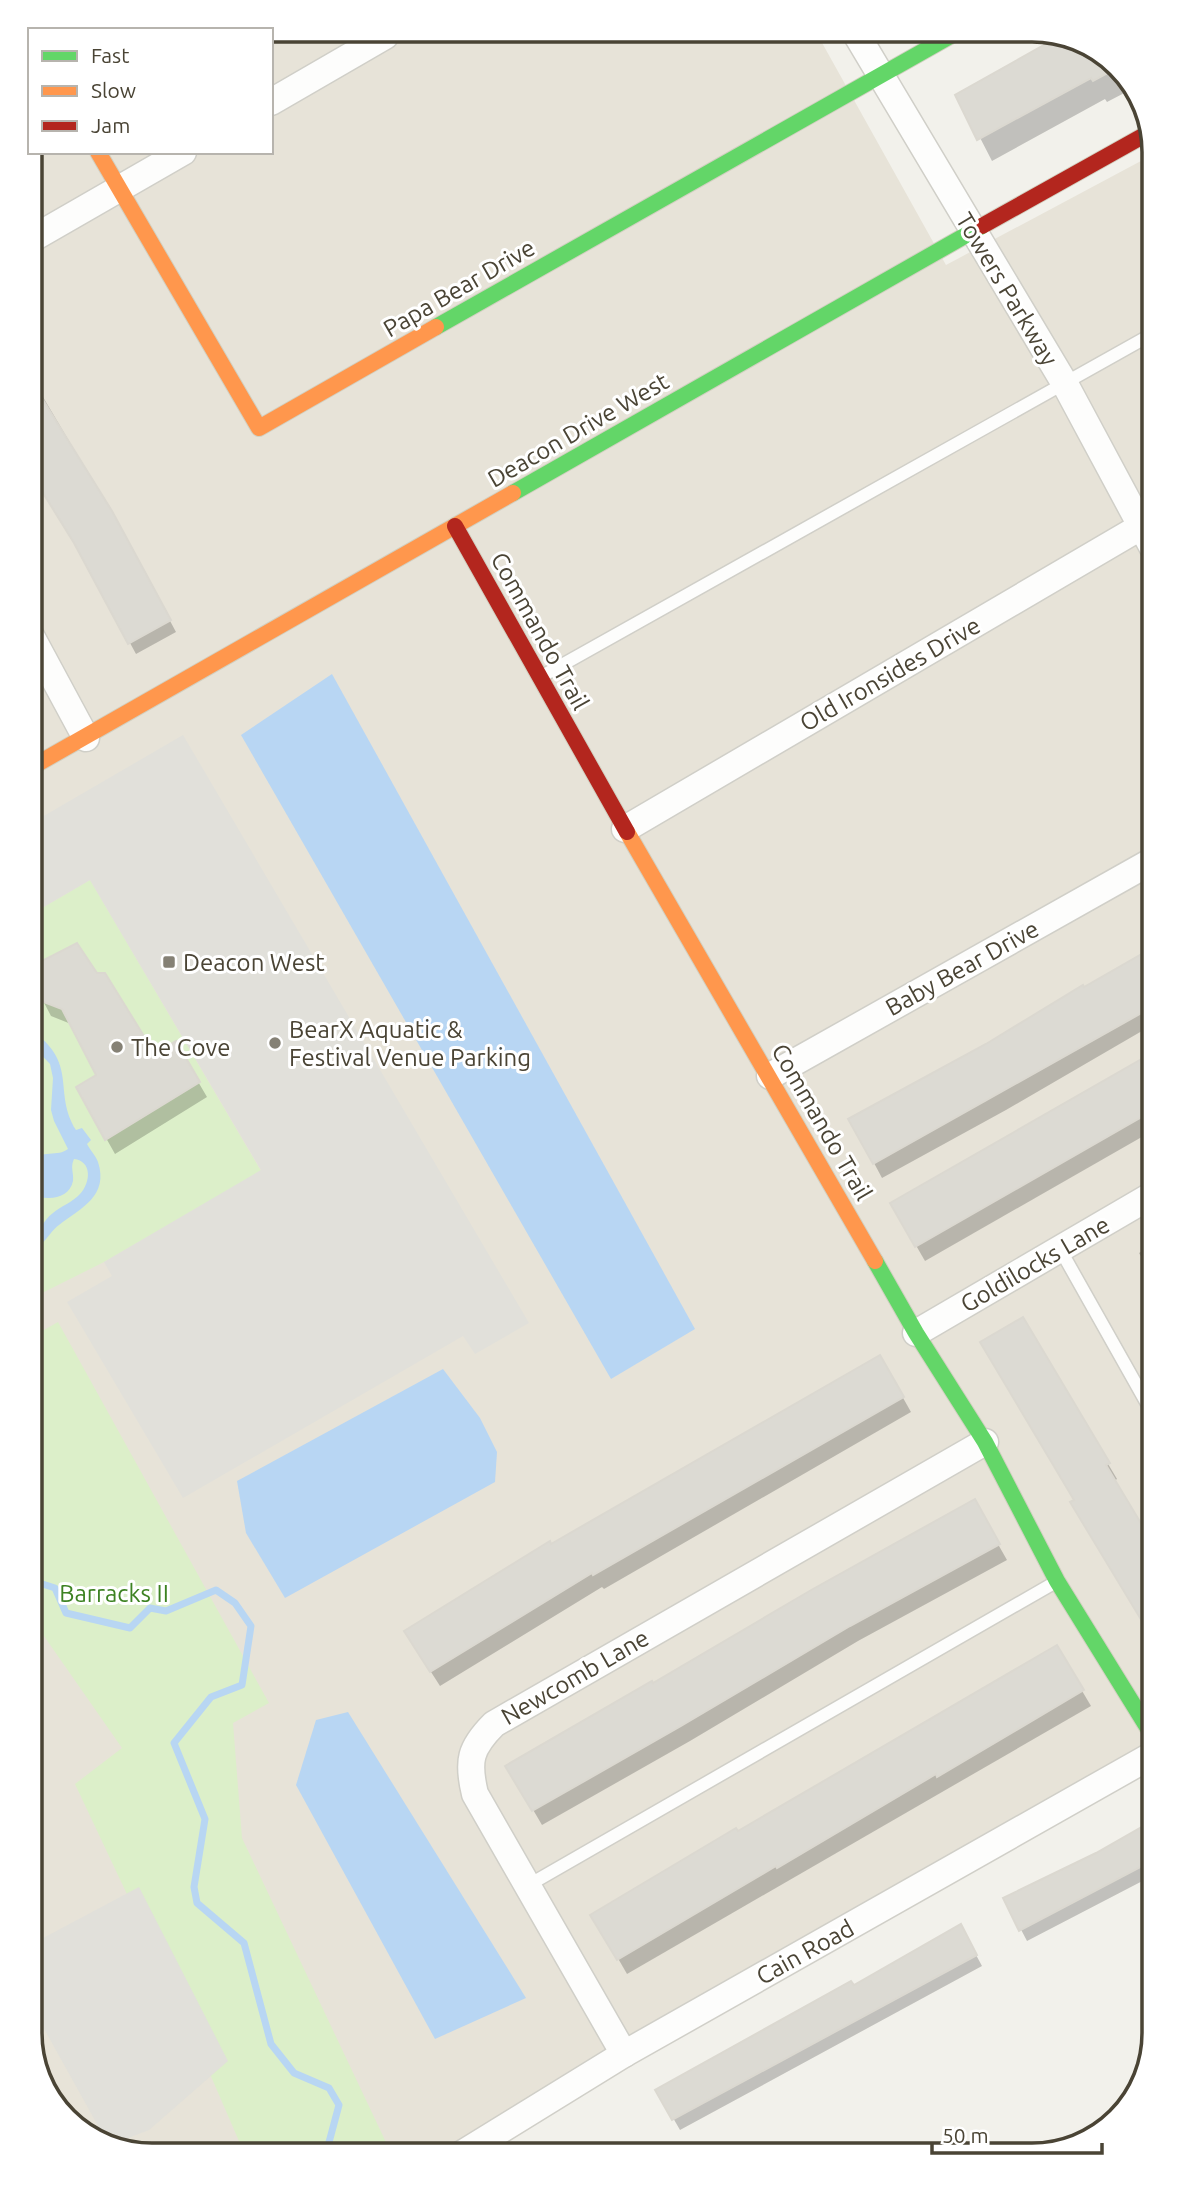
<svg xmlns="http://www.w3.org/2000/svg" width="1184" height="2185" font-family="Ubuntu,sans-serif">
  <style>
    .residential { fill: #e7e3d8 }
    .green { fill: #dcefc9 }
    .parking { fill: #e1e0da }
    .water { fill: #b8d6f3 }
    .shadow { fill: #0003 }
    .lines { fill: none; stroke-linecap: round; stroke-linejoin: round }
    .stream { stroke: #b8d6f3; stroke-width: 7 }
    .building { fill: #dcdad3; stroke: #dbd8d0; stroke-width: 2 }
    .lane-casing { stroke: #d0cfc8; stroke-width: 15 }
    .street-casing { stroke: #d0cfc8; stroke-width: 29 }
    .fast-casing { stroke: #d2d0c1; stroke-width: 18 }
    .slow-casing { stroke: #d2d0c1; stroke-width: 18 }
    .jam-casing { stroke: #d2d0c1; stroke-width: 18 }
    .lane { stroke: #fdfdfc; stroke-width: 12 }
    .street { stroke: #fdfdfc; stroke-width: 26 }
    .fast { stroke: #63d668; stroke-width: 16 }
    .slow { stroke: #ff974d; stroke-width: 16 }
    .jam { stroke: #b3261e; stroke-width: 16 }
    .poi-dot { fill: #858175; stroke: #fff; stroke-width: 2.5 }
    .labels { text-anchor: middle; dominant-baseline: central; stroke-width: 6; stroke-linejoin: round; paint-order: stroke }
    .street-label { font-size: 24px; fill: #4a4435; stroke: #fff }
    .poi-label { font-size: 24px; fill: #4a4435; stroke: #fff; text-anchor: start }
    .park-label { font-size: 24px; fill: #3d8222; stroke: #fff }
    .rim { fill: none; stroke: #4a4435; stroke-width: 3.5 }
  </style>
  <rect width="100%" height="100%" fill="#f2f1eb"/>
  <path class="residential" d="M816 32 946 265 1154 154V1754L460 2155H144L84 2134 39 2080 30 2033V152H271V37Z"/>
  <g class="green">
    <path d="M90 880 261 1171 104 1262 30 1299V915Z"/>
    <path d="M58 1322 269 1703 233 1723 242 1838 392 2155H245L191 2030 75 1784 122 1748 30 1616V1338Z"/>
  </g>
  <g class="parking">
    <path d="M183 735 529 1323 475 1354 463 1336 183 1498 67 1302 112 1276 104 1262 261 1170 90 880 30 915V824Z"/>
    <path d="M139 1887 228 2061 149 2130 113 2144 107 2142 32 2007 30 2008V1945Z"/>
  </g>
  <g class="water">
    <path d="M332 674 695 1329 611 1379 241 735Z"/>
    <path d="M30 1029C80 1064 52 1091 76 1130L82 1128 91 1140 87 1144C90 1150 96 1156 98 1162 109 1196 81 1208 59 1225 48 1233 45 1247 30 1248V1236C41 1232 43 1220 53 1213 61 1206 73 1202 80 1194 91 1182 92 1161 74 1159 70 1167 74 1173 73 1181 69 1201 43 1201 30 1193V1160C42 1150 58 1157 68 1149L54 1121 51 1110 53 1078 50 1064 30 1043Z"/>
    <path d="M443 1369 480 1418 497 1452 495 1482 285 1598 246 1533 237 1481Z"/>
    <path d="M348 1712 526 1998 435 2039 296 1785 316 1720Z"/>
  </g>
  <g class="shadow">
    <path d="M1065 39 1106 55 1132 89 1107 102 1105 99 992 161 958 95Z"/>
    <path d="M30 184 41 203 30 209Z"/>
    <path d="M30 375 118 524 176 632 136 654 79 549 30 470Z"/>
    <path d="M1154 949V1024L1006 1110 882 1178 851 1120 987 1046Z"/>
    <path d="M30 966 154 1056 176 1044 207 1097 115 1154 78 1088 99 1075 71 1024 51 1016 39 993 30 997Z"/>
    <path d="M1154 1054V1130L925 1261 892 1204Z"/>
    <path d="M1154 1244V1279L1139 1253Z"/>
    <path d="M1022 1319 1117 1479 1114 1481 1154 1548V1638L1081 1518Z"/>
    <path d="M880 1357 911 1412 604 1589 602 1587 440 1686 415 1647 551 1546Z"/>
    <path d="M974 1502 1007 1560 858 1641 690 1741 542 1825 508 1767Z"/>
    <path d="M1056 1647 1091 1706 627 1974 593 1915Z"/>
    <path d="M1154 1822V1875L1027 1941 1005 1899 1097 1854Z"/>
    <path d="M961 1927 982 1966 680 2130 657 2090 853 1988Z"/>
  </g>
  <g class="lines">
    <path class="stream" d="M30 1580 55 1588 66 1613 130 1628 150 1608 166 1611 216 1590 235 1603 251 1626 242 1685 211 1697 174 1743 205 1819 194 1887 197 1903 244 1943 271 2044 294 2073 329 2088 339 2105 328 2146 320 2155"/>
  </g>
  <g class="building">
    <path d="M1058 37 1106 55 1117 68 1093 81 1091 78 977 140 955 95Z"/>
    <path d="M30 379 112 511 171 620 128 644 74 543 30 472Z"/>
    <path d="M77 943 97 973H105L155 1054 176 1041 200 1082 105 1140 76 1087 96 1075 62 1009 41 1001 30 973V967Z"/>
    <path d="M1154 947V1006L873 1164 848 1119 986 1044 1083 985 1084 987Z"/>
    <path d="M1154 1052V1110L915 1247 890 1203Z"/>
    <path d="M1023 1317 1110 1463 1106 1465 1154 1545V1641L1070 1502 1074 1500 980 1342Z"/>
    <path d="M880 1355 904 1397 593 1575 592 1573 430 1672 404 1631 550 1541 551 1544Z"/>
    <path d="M975 1499 1000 1544 850 1626 681 1726 532 1811 505 1766 652 1681 653 1683 813 1589Z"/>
    <path d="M1057 1645 1084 1690 937 1777 936 1774 777 1868 776 1866 617 1960 590 1915 736 1828 738 1831Z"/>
    <path d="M1154 1820V1860L1019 1931 1003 1898 1096 1853Z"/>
    <path d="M961 1924 977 1955 672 2120 655 2090 851 1981 854 1985Z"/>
  </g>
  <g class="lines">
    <g class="lane-casing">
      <g id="lane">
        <path d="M544 675 1154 333"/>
        <path d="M1060 1249 1154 1416"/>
        <path d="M527 1886 1054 1583"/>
      </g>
    </g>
    <g class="street-casing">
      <g id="street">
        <path d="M855 32 1065 384 1154 550"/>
        <path d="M271 102 385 36"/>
        <path d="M30 240 183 152"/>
        <path d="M30 634 86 738"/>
        <path d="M625 829 1154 519"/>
        <path d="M770 1076 1154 860"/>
        <path d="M916 1333 1154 1194"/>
        <path d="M624 2054 475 1794C467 1761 470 1748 494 1724L985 1442"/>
        <path d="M460 2155 624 2054 1154 1754"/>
      </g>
    </g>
    <g class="fast-casing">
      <g id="fast">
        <path d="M436 327 959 31"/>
        <path d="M513 493 982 226"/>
        <path d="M875 1261 916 1333 985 1442 1057 1581 1154 1738"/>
      </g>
    </g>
    <g class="slow-casing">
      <g id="slow">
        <path d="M98 152 259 428 436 327"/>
        <path d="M30 768 513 493"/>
        <path d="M627 832 875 1261"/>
      </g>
    </g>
    <g class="jam-casing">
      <g id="jam">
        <path d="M982 226 1150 132"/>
        <path d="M455 526 627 832"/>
      </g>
    </g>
    <use href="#lane" class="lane"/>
    <use href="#street" class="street"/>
    <use href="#fast" class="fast"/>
    <use href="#slow" class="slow"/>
    <use href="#jam" class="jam"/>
  </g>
  <g class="poi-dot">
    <rect x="162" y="955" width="14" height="14" rx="3.5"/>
    <circle cx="275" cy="1043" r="7"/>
    <circle cx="117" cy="1047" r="7"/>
  </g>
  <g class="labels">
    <g class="street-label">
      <text transform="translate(459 288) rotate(-30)">Papa Bear Drive</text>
      <text transform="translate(1007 289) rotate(59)">Towers Parkway</text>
      <text transform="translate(578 430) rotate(-30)">Deacon Drive West</text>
      <text transform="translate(540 631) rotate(61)">Commando Trail</text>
      <text transform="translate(890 674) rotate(-30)">Old Ironsides Drive</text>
      <text transform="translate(962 968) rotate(-29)">Baby Bear Drive</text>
      <text transform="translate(822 1122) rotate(60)">Commando Trail</text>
      <text transform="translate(1035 1264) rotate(-30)">Goldilocks Lane</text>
      <text transform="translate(575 1677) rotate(-30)">Newcomb Lane</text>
      <text transform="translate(805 1952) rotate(-29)">Cain Road</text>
    </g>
    <g class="poi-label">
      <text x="183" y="962">Deacon West</text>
      <text x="289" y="1029">BearX Aquatic &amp;<tspan x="289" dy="28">Festival Venue Parking</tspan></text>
      <text x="131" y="1047">The Cove</text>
    </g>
    <g class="park-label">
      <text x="114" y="1593">Barracks II</text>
    </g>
  </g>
  <path d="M0 0H1184V2185H0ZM152 42H1032A110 110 0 0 1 1142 152V2033A110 110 0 0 1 1032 2143H152A110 110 0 0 1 42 2033V152A110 110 0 0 1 152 42Z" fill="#fff" fill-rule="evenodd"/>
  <path class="rim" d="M152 42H1032A110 110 0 0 1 1142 152V2033A110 110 0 0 1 1032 2143H152A110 110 0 0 1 42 2033V152A110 110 0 0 1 152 42Z"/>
  <rect x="28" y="28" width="245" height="126" fill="#ffffff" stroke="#b7b4ae" stroke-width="2"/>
  <rect x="42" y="51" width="35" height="10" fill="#63d668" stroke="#b7b4ae" stroke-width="2"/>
  <text x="91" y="63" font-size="21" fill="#4a4435">Fast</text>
  <rect x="42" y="86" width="35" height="10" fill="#ff974d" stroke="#b7b4ae" stroke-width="2"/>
  <text x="91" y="98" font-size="21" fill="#4a4435">Slow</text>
  <rect x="42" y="121" width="35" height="10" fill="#b3261e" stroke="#b7b4ae" stroke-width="2"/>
  <text x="91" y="133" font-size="21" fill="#4a4435">Jam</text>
  <path d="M932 2143v10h170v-10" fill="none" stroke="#4a4435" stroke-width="3.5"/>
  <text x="942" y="2143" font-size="21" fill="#4a4435" stroke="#ffffff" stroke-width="5" paint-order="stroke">50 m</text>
</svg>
